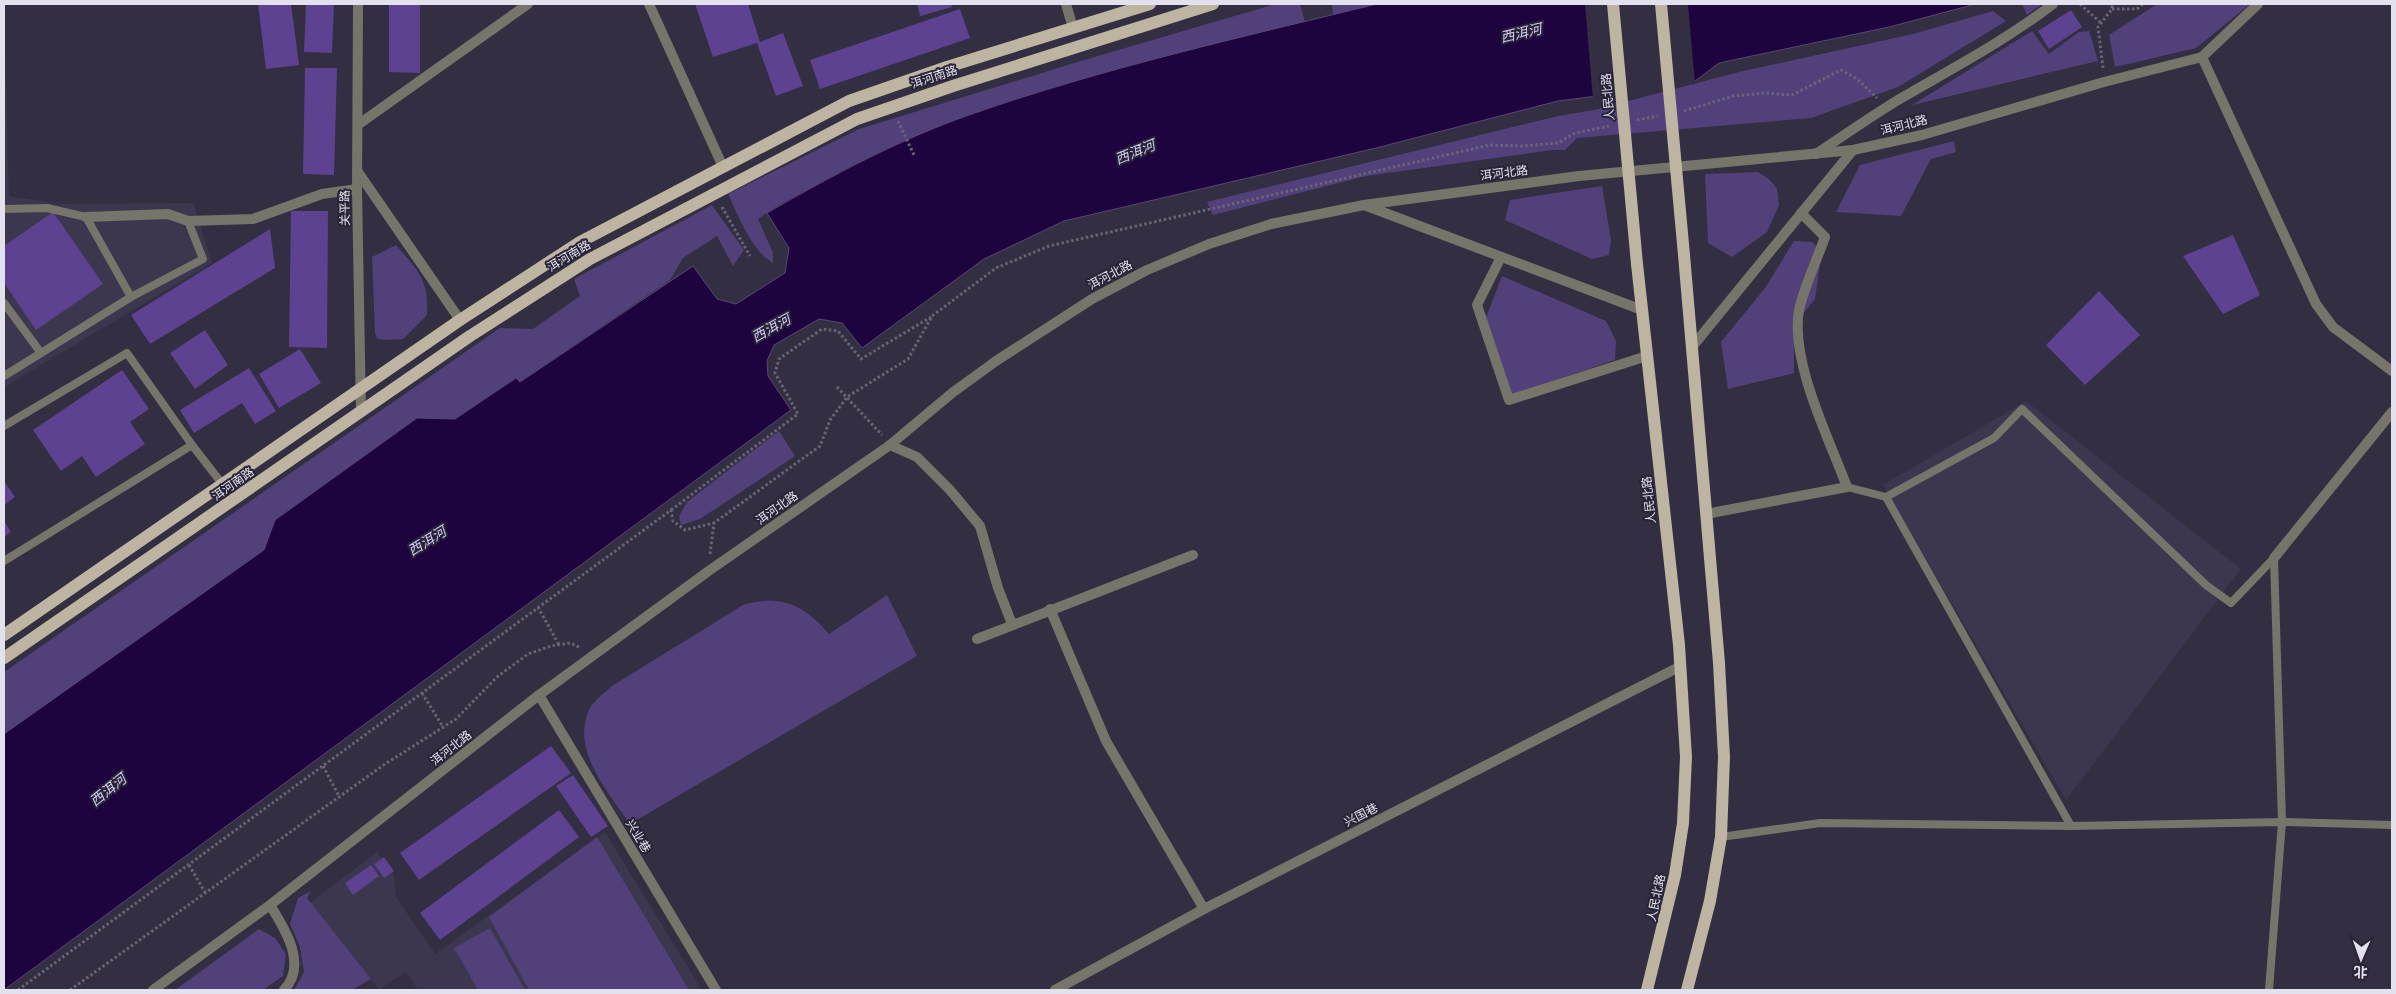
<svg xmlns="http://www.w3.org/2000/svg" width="2396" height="994" font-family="'Crimson Pro','Noto Sans SC',serif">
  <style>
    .built { fill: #3c364f }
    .green { fill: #52407b }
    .water { fill: #1e043e; stroke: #594673 }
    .pier { fill: #332e41 }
    .building { fill: #5c4291 }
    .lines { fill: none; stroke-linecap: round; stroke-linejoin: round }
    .path { stroke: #696475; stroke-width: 3; stroke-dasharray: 2.5 2.5; stroke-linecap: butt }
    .service { stroke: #77746a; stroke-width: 8 }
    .minor { stroke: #77746a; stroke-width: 10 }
    .tertiary { stroke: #77746a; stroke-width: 10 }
    .primary { stroke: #bdb5a1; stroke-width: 12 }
    .primary-bridge { stroke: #bdb5a1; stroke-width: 12 }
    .labels { text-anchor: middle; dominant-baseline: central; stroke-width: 4; stroke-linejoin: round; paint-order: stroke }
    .street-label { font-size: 12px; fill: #e4e1ee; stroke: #292437 }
    .water-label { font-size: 14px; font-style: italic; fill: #d5caf7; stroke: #292437 }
  </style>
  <rect width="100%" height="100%" fill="#332e41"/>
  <g class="built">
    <path d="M4 4 9 196 59 204 193 203 212 263 4 387Z"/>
    <path d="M2026 401 2241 569 2066 800 1883 485Z"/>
    <path d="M605 832 702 990H418L406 972 379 990 310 903 377 852 394 875 396 897 435 954Z"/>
  </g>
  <g class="green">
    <path d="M1275 4H1300L1305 22C1141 64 969 99 820 183 799 194 777 205 758 219L773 253V263C751 250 739 217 728 194L859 129 1081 61Z"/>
    <path d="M1332 4H1377L1333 15Z"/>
    <path d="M2022 4H2042L2027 15Z"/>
    <path d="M2157 4H2250L2196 48 2115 67 2109 35Z"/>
    <path d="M1993 11 2006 21 1898 87 1811 118 1577 138 1565 150H1552L1366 176 1213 215 1207 202 1558 116 1594 110 1739 72 1913 34Z"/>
    <path d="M2032 31 2049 54 2079 32 2089 31 2098 61 1912 105Z"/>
    <path d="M1954 141 1956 152 1931 159 1901 216 1836 212 1860 165Z"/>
    <path d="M1758 172 1770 180 1777 189 1779 205 1767 232 1732 257 1708 243 1705 174Z"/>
    <path d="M1602 186 1611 240 1609 255 1592 259 1505 220 1510 200Z"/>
    <path d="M712 205 744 250 733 266 717 236 683 258 670 280 520 382 516 379 455 419 417 418 275 520 264 550 4 735V672L500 328 533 329 580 296 574 279Z"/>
    <path d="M1794 241 1812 242 1822 251 1815 299 1794 325V373L1728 389 1721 342 1765 288Z"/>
    <path d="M396 245C418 271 429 279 427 315L403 339 383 340 377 338 375 333 372 257Z"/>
    <path d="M1502 276 1606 321 1616 341 1615 360 1511 395 1485 320Z"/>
    <path d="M779 431 795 456 700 519 681 525 679 516 687 502Z"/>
    <path d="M887 595 917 656 630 824C609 793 574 755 587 715 590 703 603 694 612 686L743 605C781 594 804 605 829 634Z"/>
    <path d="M597 837 689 990H529L489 917Z"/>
    <path d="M311 891 307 898 371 979 352 990H294L304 972 300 947 290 924 298 898Z"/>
    <path d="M490 928 525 990H478L454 948Z"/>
    <path d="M259 929 275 938 286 954 283 976 263 990H175Z"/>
  </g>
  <path class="water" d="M1377 4H1976L1889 27 1719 63 1691 84 1558 101 1376 148 1064 221 984 259 862 348 842 323 819 319 774 345 767 361 768 376 791 410 4 990V734L264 550 275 520 417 418 455 419 516 378 520 382 693 266 717 299 736 304 785 273 789 248 767 213C833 175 900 139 972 114 1104 68 1242 37 1377 4Z"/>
  <path class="pier" d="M1585 4H1688L1695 84 1593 99Z"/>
  <g class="building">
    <path d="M258 4H291L299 65 266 69Z"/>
    <path d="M306 4H334L332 53 304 52Z"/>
    <path d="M389 4H420V73L389 72Z"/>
    <path d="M695 4H748L760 42 783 33 803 86 776 96 757 43 713 57Z"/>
    <path d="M917 4H951L952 7 920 16Z"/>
    <path d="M960 9 970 38 820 89 810 60Z"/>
    <path d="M2071 10 2082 27 2049 49 2038 31Z"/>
    <path d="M305 68H337L334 175 303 174Z"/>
    <path d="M291 211H328L327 348 289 347Z"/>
    <path d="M53 212 103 284 36 330 4 283V246Z"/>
    <path d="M270 229 275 268 150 344 131 315Z"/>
    <path d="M2233 235 2260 295 2223 314 2183 256Z"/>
    <path d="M2099 291 2140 335 2085 385 2046 345Z"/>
    <path d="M205 330 228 365 195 389 170 353Z"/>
    <path d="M300 349 321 383 279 408 259 374Z"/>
    <path d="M249 368 276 411 255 424 242 403 194 433 180 410Z"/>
    <path d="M122 370 149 409 130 422 145 444 96 477 82 456 61 471 33 430Z"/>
    <path d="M4 481 15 497 4 505Z"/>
    <path d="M4 521 11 532 4 537Z"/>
    <path d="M551 746 571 773 419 880 400 853Z"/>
    <path d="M573 775 608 826 591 837 556 786Z"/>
    <path d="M559 810 579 837 440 940 420 913Z"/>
    <path d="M384 857 394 871 384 878 374 864Z"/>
    <path d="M371 865 379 876 353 895 345 883Z"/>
  </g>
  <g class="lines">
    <g class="path">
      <path d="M2080 4 2101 23"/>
      <path d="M2112 9H2137L2143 4"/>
      <path d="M2103 68 2098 27 2112 9V4"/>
      <path d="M1684 111 1733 96 1765 93 1792 95 1841 70 1857 79 1877 98"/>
      <path d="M1637 120 1658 116"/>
      <path d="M898 121 914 155"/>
      <path d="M722 207 750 256"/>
      <path d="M837 387 882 435"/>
      <path d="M671 510 798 414 775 373 779 359 822 329 838 331 861 359 931 317"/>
      <path d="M710 554 714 523 820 446 830 420 847 397 908 359 932 316 996 268 1049 246 1490 145 1523 146 1558 143 1575 133 1609 126"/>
      <path d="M538 607 559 645"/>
      <path d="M422 693 443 727"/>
      <path d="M323 766 340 798"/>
      <path d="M189 865 206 894"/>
      <path d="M18 990 671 510 673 521 685 530 714 523"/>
      <path d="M70 990 385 764 456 719 497 677 528 654 551 646 570 643 581 648"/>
    </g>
    <g class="service">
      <path d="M4 209 47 208 86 217 131 297 203 259 188 221"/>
      <path d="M4 303 41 353 131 297"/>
      <path d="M4 376 41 353"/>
      <path d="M4 426 127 353 192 445 223 485"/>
      <path d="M1847 487 1886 497 1994 438 2022 409 2206 585 2231 603 2274 558"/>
      <path d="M1886 497 2071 826 2282 822 2392 825"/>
      <path d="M4 561 192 445"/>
      <path d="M1721 837 1820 823 2071 826"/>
      <path d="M2269 990 2282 822 2274 558"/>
    </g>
    <g class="minor">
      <path d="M649 4 723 167"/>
      <path d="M1066 4 1073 28"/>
      <path d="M1816 154C1843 136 1870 117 1898 100 1951 69 2005 41 2053 4"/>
      <path d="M358 172 460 320"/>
      <path d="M86 217 168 214 188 221 253 219 322 194 357 189"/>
      <path d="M1501 257 1477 305 1509 400 1647 356"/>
      <path d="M1692 347 1853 150"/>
      <path d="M890 445 917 457 950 490 980 526 998 588 1012 624"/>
      <path d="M1706 514 1847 487C1829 438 1790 362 1799 310 1804 287 1817 260 1825 237L1801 213"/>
      <path d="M2274 558 2392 412"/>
      <path d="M1050 609 1106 741 1204 909"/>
      <path d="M977 639 1193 555"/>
      <path d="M539 695 716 990"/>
      <path d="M270 905C285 929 308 965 284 990"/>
      <path d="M153 990 270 905 539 695 710 570 890 445 952 393 996 361 1092 299 1147 270 1209 244 1271 224 1364 205 1642 310"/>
      <path d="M1055 990 1204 909 1681 666"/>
    </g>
    <g class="tertiary">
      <path d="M358 4 357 189 361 412"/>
      <path d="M2202 57 2316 304 2333 327 2392 371"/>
      <path d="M359 124 528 4"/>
      <path d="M1364 205 1579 176 1853 150 1922 135 2104 82 2202 57 2258 4"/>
    </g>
    <g class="primary">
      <path d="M1684 255 1719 663 1724 757 1721 837 1710 901 1687 990"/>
      <path d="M1637 264 1679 645 1686 757 1683 823 1675 875 1647 990"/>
      <path d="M4 635 460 320 580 242 849 101 947 67 1150 4"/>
      <path d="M4 658 470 336 590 259 857 119 953 86 1213 4"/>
    </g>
    <g class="primary-bridge">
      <path d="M1613 4 1637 264"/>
      <path d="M1661 4 1684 255"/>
    </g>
  </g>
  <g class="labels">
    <g class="street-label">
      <text transform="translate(934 77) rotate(-18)">洱河南路</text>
      <text transform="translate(1608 97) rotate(-95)">人民北路</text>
      <text transform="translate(1904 125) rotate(-14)">洱河北路</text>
      <text transform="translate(1504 173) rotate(-7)">洱河北路</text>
      <text transform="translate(345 208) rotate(-91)">关平路</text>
      <text transform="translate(569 256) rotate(-31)">洱河南路</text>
      <text transform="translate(1110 275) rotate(-28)">洱河北路</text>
      <text transform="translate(233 484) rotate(-35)">洱河南路</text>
      <text transform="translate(1649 500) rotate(-96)">人民北路</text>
      <text transform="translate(777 508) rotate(-35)">洱河北路</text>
      <text transform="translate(451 748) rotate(-38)">洱河北路</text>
      <text transform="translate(1361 815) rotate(-27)">兴国巷</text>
      <text transform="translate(638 836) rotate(59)">兴业巷</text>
      <text transform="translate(1656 898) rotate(-78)">人民北路</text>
    </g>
    <g class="water-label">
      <text transform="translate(1521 33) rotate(-13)">西洱河</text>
      <text transform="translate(1135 152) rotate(-22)">西洱河</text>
      <text transform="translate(771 328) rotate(-29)">西洱河</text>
      <text transform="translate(427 541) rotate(-32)">西洱河</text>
      <text transform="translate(108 790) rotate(-39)">西洱河</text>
    </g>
  </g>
  <rect width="2396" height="994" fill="none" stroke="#e4e1ee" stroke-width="10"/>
  <g transform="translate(2361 959) rotate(182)" stroke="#292437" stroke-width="4" paint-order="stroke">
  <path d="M0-4L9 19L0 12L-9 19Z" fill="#e4e1ee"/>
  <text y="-8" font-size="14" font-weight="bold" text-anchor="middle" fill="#e4e1ee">北</text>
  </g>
</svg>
